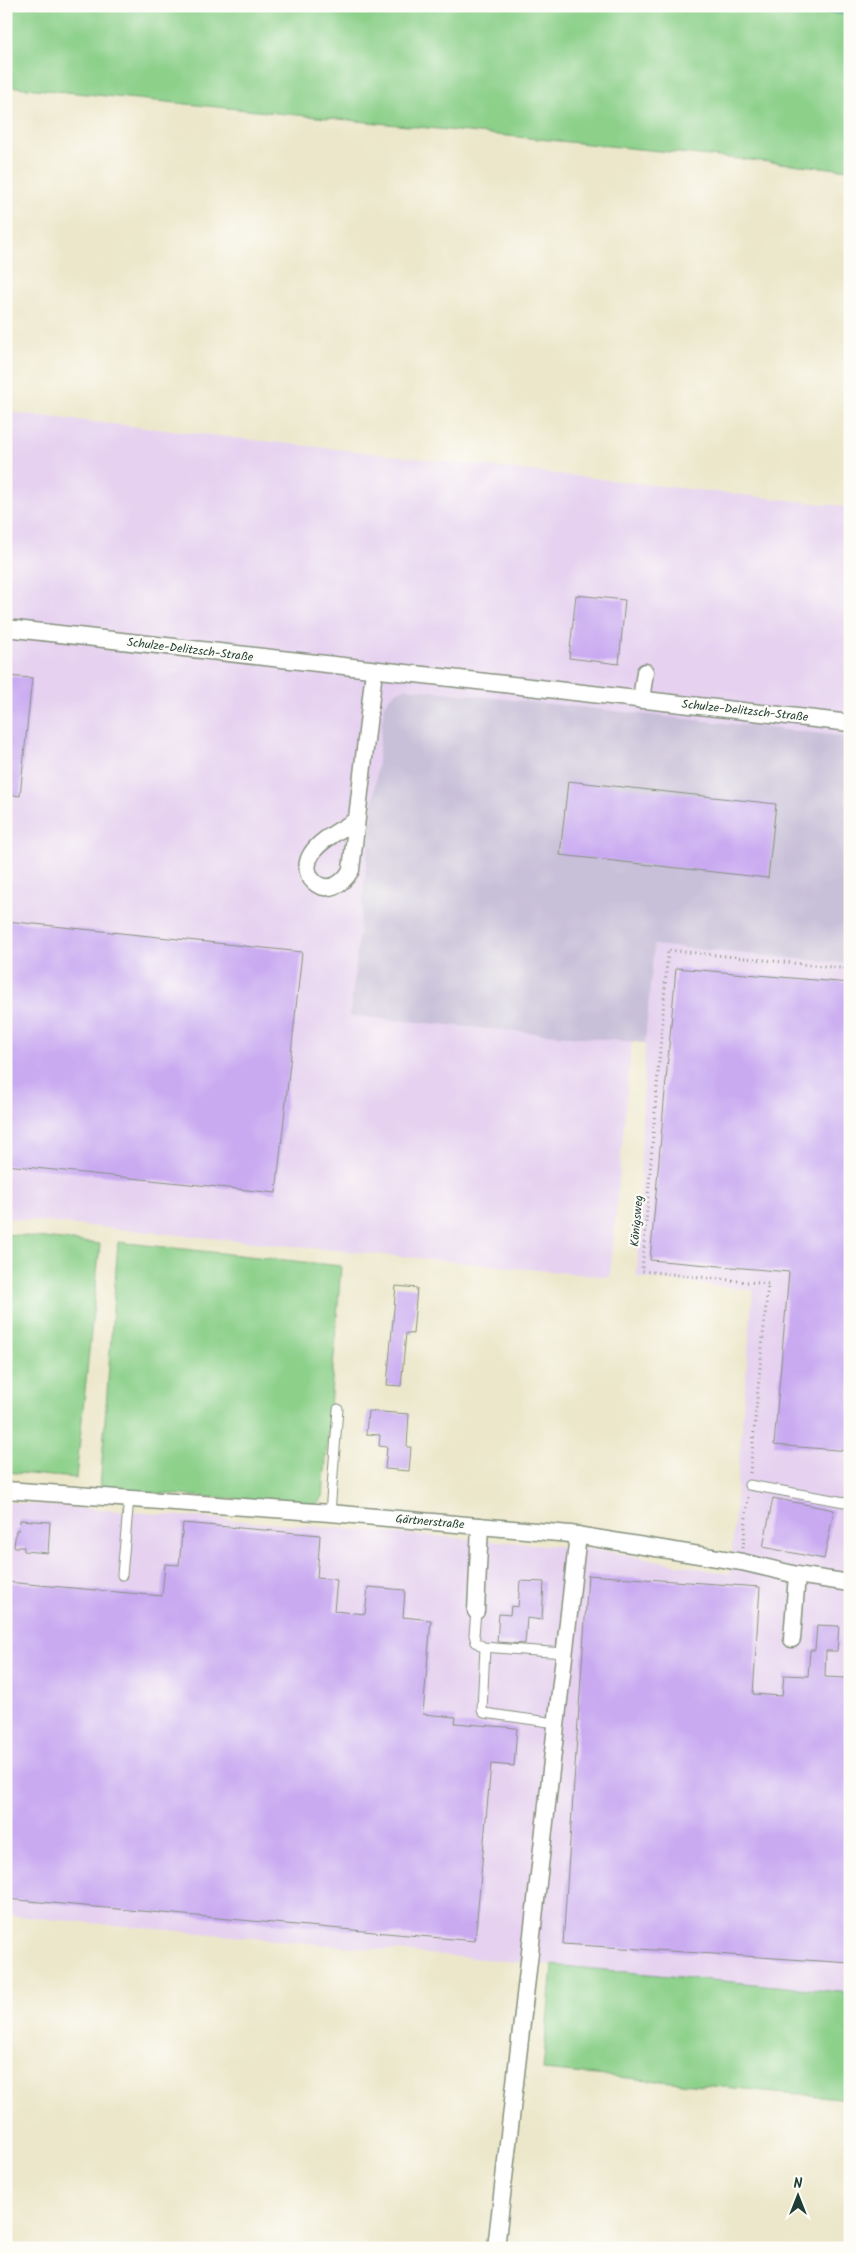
<svg xmlns="http://www.w3.org/2000/svg" width="856" height="2254" font-family="Kalam,sans-serif">
  <style>
    .built { fill: #e6d2f0 }
    .industrial { fill: #c8bfd8 }
    .green { fill: #8cd08a; stroke: #56865f }
    .water { fill: #4ab4c8; stroke: #34787e }
    .building { fill: #c9aaf1 }
    .lines { fill: none; stroke-linecap: round; stroke-linejoin: round }
    .service-casing { stroke: #86927f; stroke-width: 11 }
    .minor-casing { stroke: #86927f; stroke-width: 19 }
    .path { stroke: #86927f; stroke-width: 3; stroke-dasharray: 1 4; stroke-linecap: butt }
    .service { stroke: #fff; stroke-width: 9 }
    .minor { stroke: #fff; stroke-width: 16 }
    .labels { text-anchor: middle; dominant-baseline: central; stroke-width: 4.5; stroke-linejoin: round; paint-order: stroke }
    .street-label { font-size: 12px; fill: #1f3d34; stroke: #fdfcf7 }
  </style>
  <rect width="100%" height="100%" fill="#fdfcf7"/>
  <filter id="ink" filterUnits="userSpaceOnUse"><feTurbulence type="fractalNoise" baseFrequency=".02" numOctaves="2"/><feDisplacementMap in="SourceGraphic" scale="10" xChannelSelector="R" yChannelSelector="G"/><feConvolveMatrix kernelMatrix="1 2 1 2 8 2 1 2 1" color-interpolation-filters="sRGB"/></filter>
  <filter id="wash" filterUnits="userSpaceOnUse"><feTurbulence type="fractalNoise" baseFrequency=".0096" numOctaves="4" result="noise"/><feDisplacementMap in="SourceGraphic" scale="20" xChannelSelector="R" yChannelSelector="G"/><feGaussianBlur stdDeviation="1.12" result="paint"/><feColorMatrix in="noise" values="0 0 0 0 0 0 0 0 0 0 0 0 0 0 0 0 0 1.4 0 .05"/><feComposite in="paint" operator="in"/></filter>
  <g filter="url(#wash)">
    <rect width="100%" height="100%" fill="#ece7ca"/>
    <g class="built">
      <path d="M6 412 850 507V939L643 918 610 1277 6 1218Z"/>
      <path d="M654 944 850 964V1993L6 1915V1502L596 1549 730 1574 753 1290 637 1277 645 1043Z"/>
    </g>
    <path class="industrial" d="M406 688 850 737V964L654 945 645 1043 350 1016 384 704 395 692Z"/>
    <g class="green">
      <path d="M6 6H850V170L6 86Z"/>
      <path d="M6 1234 100 1244 76 1478 6 1472Z"/>
      <path d="M118 1242 341 1266 323 1497 316 1505 100 1489Z"/>
      <path d="M552 1965 850 1993V2099L543 2070Z"/>
    </g>
    <path class="water" d="M764 6H850V15Z"/>
    <g id="blocks">
      <g class="building">
        <path d="M576 595 625 600 619 664 569 658Z"/>
        <path d="M6 676 32 678 20 796 6 794Z"/>
        <path d="M568 781 776 804 768 878 560 855Z"/>
        <path d="M6 921 302 952 276 1193 6 1165Z"/>
        <path d="M676 968 850 983V1451L774 1445 789 1272 650 1260Z"/>
        <path d="M396 1286 417 1288 413 1334 406 1333 401 1386 387 1385Z"/>
        <path d="M368 1411 409 1414 407 1447H411L409 1471 385 1469 387 1447 379 1446 380 1435 366 1434Z"/>
        <path d="M773 1498 834 1510 824 1559 763 1547Z"/>
        <path d="M20 1520 50 1522 48 1553 24 1551V1547H14L16 1530H19Z"/>
        <path d="M183 1523 320 1535 317 1578 337 1580 334 1611 365 1614 368 1587 405 1590 403 1617 431 1620 423 1714 456 1717 455 1723 517 1728 514 1766 491 1764 475 1941 6 1899V1582L162 1596 165 1564 179 1565Z"/>
        <path d="M588 1575 760 1587 753 1694 782 1696 784 1675 808 1676 810 1650H815L817 1625 839 1626 837 1651H826L825 1677 846 1678 844 1700 850 1701V1963L563 1944Z"/>
        <path d="M520 1581 544 1582 542 1620 527 1618 525 1644 497 1642 499 1614 510 1615 511 1606 518 1607Z"/>
      </g>
    </g>
  </g>
  <g filter="url(#ink)">
    <use href="#blocks" fill-opacity="0" stroke="#86927f" stroke-width="1"/>
    <g class="lines">
      <g class="service-casing">
        <g id="service">
          <path d="M749 1485 850 1503"/>
          <path d="M330 1513 338 1409"/>
          <path d="M122 1575 129 1498"/>
          <path d="M476 1611 474 1635 476 1642 483 1647 564 1653"/>
          <path d="M485 1648 482 1710 484 1713 556 1723"/>
        </g>
      </g>
      <g class="minor-casing">
        <g id="minor">
          <path d="M6 628 850 723"/>
          <path d="M641 700 645 672"/>
          <path d="M356 820C343 829 321 839 312 853 295 878 330 906 351 870L374 671"/>
          <path d="M6 1490 330 1513 570 1534 742 1562 797 1575 850 1583"/>
          <path d="M476 1611 480 1526"/>
          <path d="M792 1639 797 1575"/>
          <path d="M496 2248 578 1535"/>
        </g>
      </g>
      <g class="path">
        <path d="M750 1473 768 1284 642 1271 668 950 850 969"/>
        <path d="M743 1548 748 1497"/>
      </g>
      <use href="#service" class="service"/>
      <use href="#minor" class="minor"/>
    </g>
  </g>
  <g class="labels">
    <g class="street-label">
      <text transform="translate(190 650) rotate(7)">Schulze-Delitzsch-Straße</text>
      <text transform="translate(745 711) rotate(6)">Schulze-Delitzsch-Straße</text>
      <text transform="translate(637 1221) rotate(-85)">Königsweg</text>
      <text transform="translate(430 1522) rotate(5)">Gärtnerstraße</text>
    </g>
  </g>
  <rect width="856" height="2254" fill="none" stroke="#fdfcf7" stroke-width="25"/>
  <g transform="translate(798 2196)" stroke="#fdfcf7" stroke-width="4" paint-order="stroke">
  <path d="M0-4L9 19L0 12L-9 19Z" fill="#1f3d34"/>
  <text y="-8" font-size="14" font-weight="bold" text-anchor="middle" fill="#1f3d34">N</text>
  </g>
</svg>
